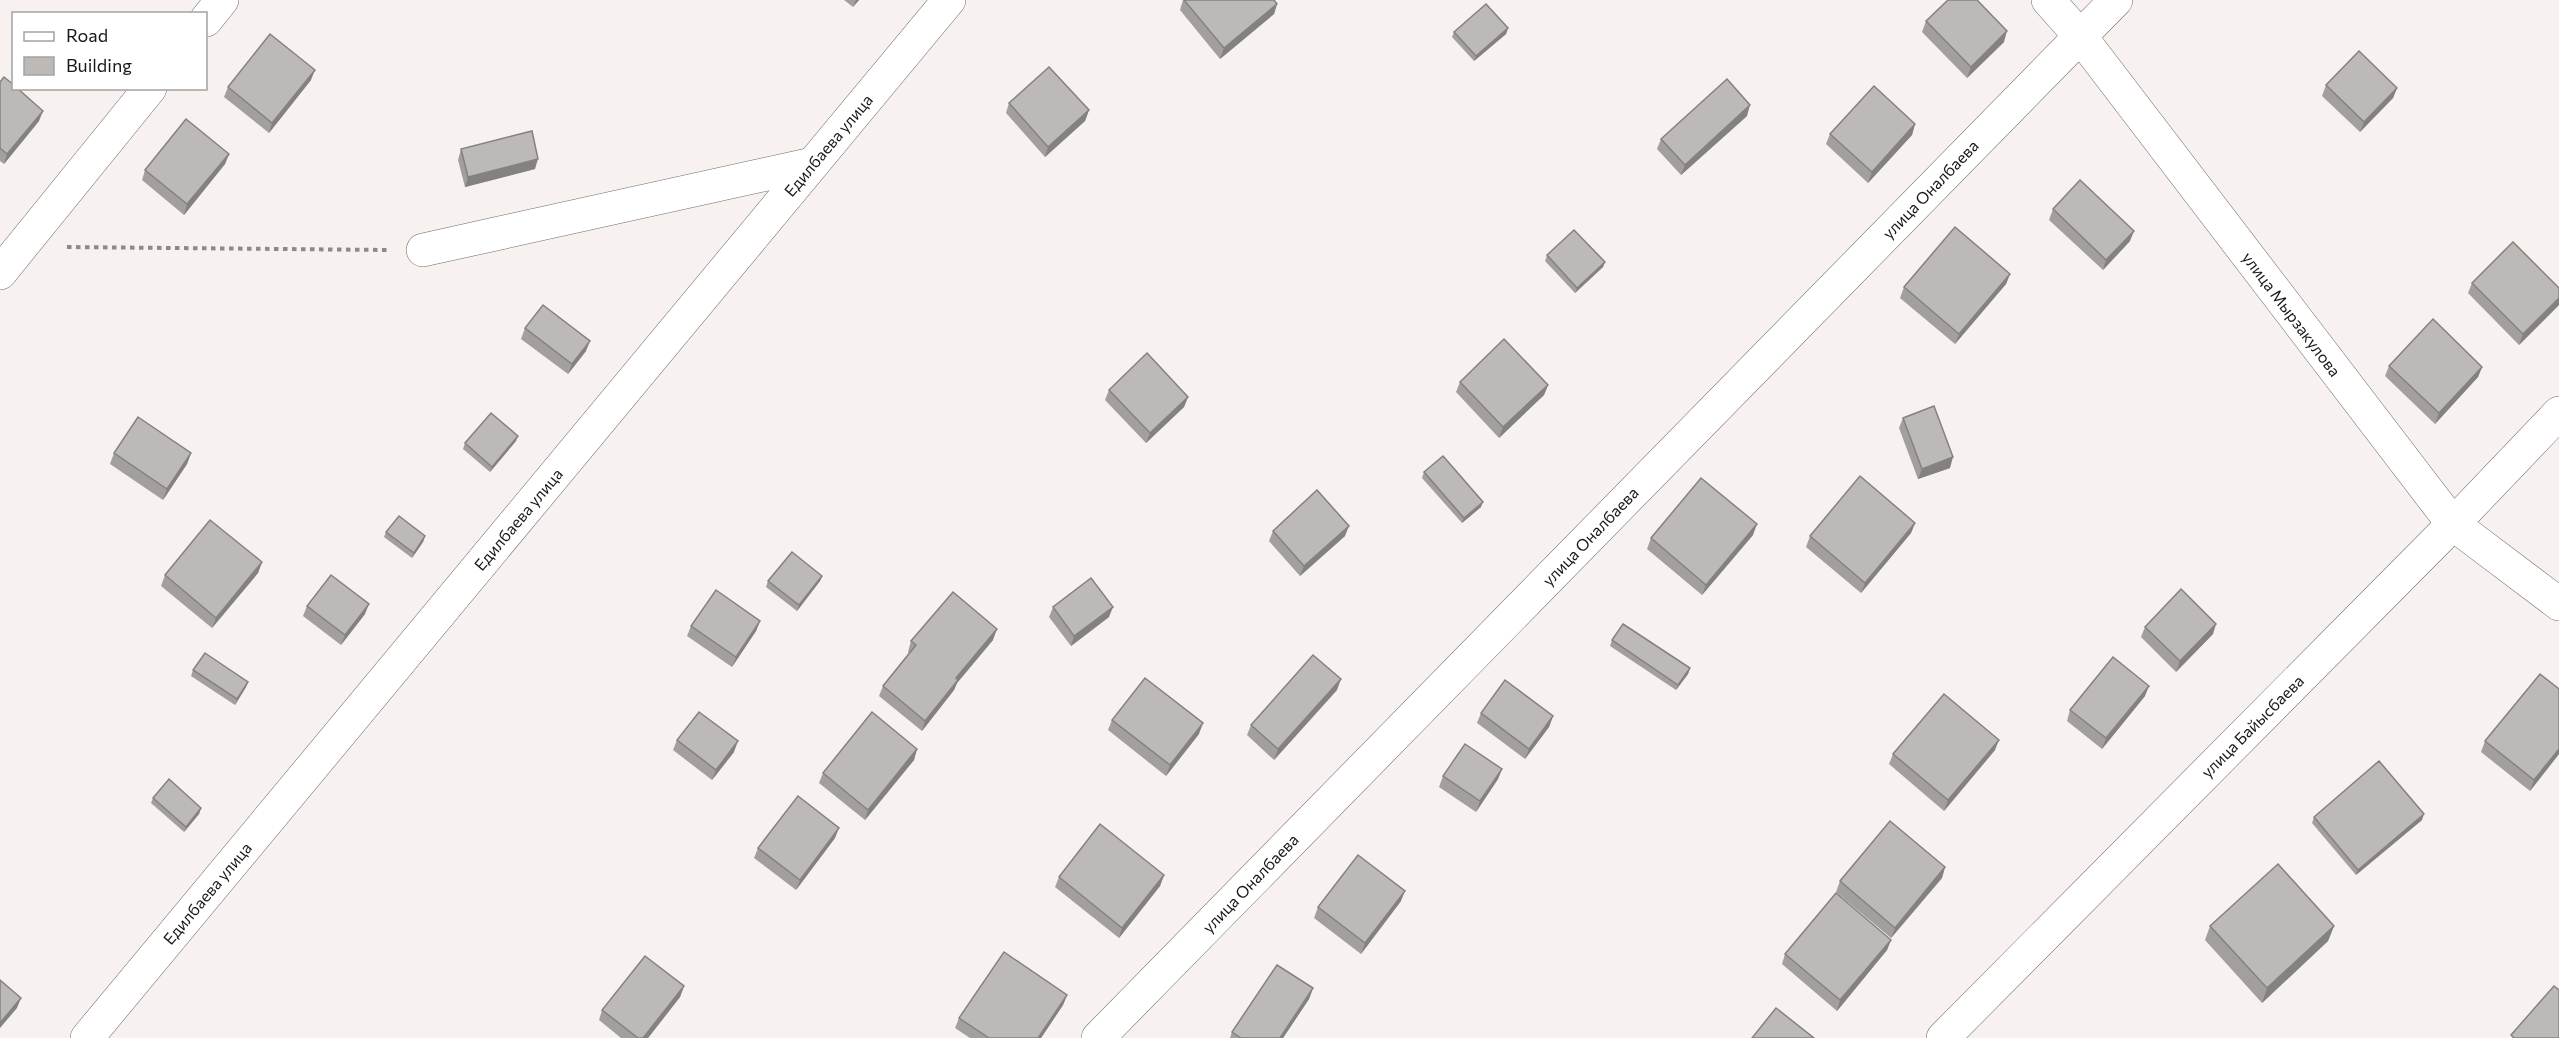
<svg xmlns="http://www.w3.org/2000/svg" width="2559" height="1038" font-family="Commissioner,sans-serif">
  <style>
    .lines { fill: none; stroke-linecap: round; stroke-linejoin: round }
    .street-casing { stroke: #6e6a68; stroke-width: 34 }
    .secondary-casing { stroke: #6e6a68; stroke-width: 34 }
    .path { stroke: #8d8987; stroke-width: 4; stroke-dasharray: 4.5 4.5; stroke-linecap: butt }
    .street { stroke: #fff; stroke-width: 33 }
    .secondary { stroke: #fff; stroke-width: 33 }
    .wall { fill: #a39f9d }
    .shaded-wall { fill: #84827f }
    .building { fill: #bdb9b6; stroke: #84827f; stroke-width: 1.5 }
    .labels { text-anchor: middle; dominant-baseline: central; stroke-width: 4.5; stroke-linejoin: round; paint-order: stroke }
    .street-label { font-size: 16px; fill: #191716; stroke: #fff }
  </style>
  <rect width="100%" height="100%" fill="#f7f2ef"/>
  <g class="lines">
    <g class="street-casing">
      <g id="street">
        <path d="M2048 0 2080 36 2453 524 2559 604"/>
        <path d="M206 20 222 0"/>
        <path d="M423 250 812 164"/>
        <path d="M0 273 150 88"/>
        <path d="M1098 1038 2116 0"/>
        <path d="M1943 1038 2453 524 2559 413"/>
      </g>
    </g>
    <g class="secondary-casing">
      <path id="secondary" d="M87 1038 949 0"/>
    </g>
    <path class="path" d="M67 247 387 250"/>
    <use href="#street" class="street"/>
    <use href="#secondary" class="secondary"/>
  </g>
  <g class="wall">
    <path d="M844 0H859L853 7Z"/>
    <path d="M1183 0H1274L1277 4 1274 14 1220 59 1180 10Z"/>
    <path d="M1926 21 2004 42 1967 78 1922 32Z"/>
    <path d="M1508 28 1506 34 1474 61 1452 37 1454 32Z"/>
    <path d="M311 80 269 133 224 97 228 87Z"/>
    <path d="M0 82 39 121 4 164 0 161Z"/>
    <path d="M2326 85 2397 88 2393 98 2360 132 2322 96Z"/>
    <path d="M1009 103 1089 110 1085 121 1045 157 1006 113Z"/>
    <path d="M1747 116 1681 175 1657 149 1661 139Z"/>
    <path d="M1915 124 1912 135 1868 183 1826 144 1830 134Z"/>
    <path d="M461 149 535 169 465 187 458 160Z"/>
    <path d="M229 154 225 164 184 215 142 180 145 170Z"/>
    <path d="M2053 209 2130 241 2103 270 2049 220Z"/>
    <path d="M1547 255 1605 262 1603 267 1575 293 1545 261Z"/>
    <path d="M2010 274 2006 284 1955 344 1900 298 1904 287Z"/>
    <path d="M2472 283 2559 288V305L2519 345 2468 293Z"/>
    <path d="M525 328 586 351 568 374 521 339Z"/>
    <path d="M2389 366 2482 367 2478 377 2435 424 2385 376Z"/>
    <path d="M1460 382 1548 385 1544 395 1499 438 1456 392Z"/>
    <path d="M1109 390 1188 397 1184 407 1146 443 1105 400Z"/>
    <path d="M1903 418 1950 468 1918 479 1899 428Z"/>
    <path d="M516 441 490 472 463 449 465 443Z"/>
    <path d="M114 453H191L187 464 163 500 110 464Z"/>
    <path d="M1424 472 1481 507 1462 523 1422 478Z"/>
    <path d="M1915 523 1911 533 1861 593 1806 547 1810 536Z"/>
    <path d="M1273 531 1345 536 1300 576 1269 541Z"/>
    <path d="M386 532 425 536 423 542 412 558 384 537Z"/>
    <path d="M1753 535 1702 595 1647 549 1651 538Z"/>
    <path d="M262 562 258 573 212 628 161 586 165 575Z"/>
    <path d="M822 576 820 581 797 611 766 587 768 581Z"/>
    <path d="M307 606 365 614 341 645 303 616Z"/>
    <path d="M1053 607 1109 617 1071 646 1049 617Z"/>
    <path d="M760 621 756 631 732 667 687 636 691 626Z"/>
    <path d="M2145 627 2213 634 2176 672 2141 637Z"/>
    <path d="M993 640 957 683 954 690 922 731 879 696 883 686 909 653 908 652 911 641Z"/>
    <path d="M1612 640 1690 668 1688 674 1676 690 1610 646Z"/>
    <path d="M193 670 246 687 235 705 191 676Z"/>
    <path d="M2559 689V754L2530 791 2481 752 2485 741Z"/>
    <path d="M1337 690 1274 760 1247 735 1251 725Z"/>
    <path d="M2145 696 2102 749 2067 721 2070 710Z"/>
    <path d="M1481 713 1553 716 1549 727 1525 759 1477 723Z"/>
    <path d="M1112 720 1199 734 1166 776 1108 730Z"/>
    <path d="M677 740 734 752 712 780 673 750Z"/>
    <path d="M917 749 914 760 865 820 819 783 823 773Z"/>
    <path d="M1995 750 1944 811 1889 764 1893 754Z"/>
    <path d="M1502 769 1498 779 1476 812 1439 787 1443 776Z"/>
    <path d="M153 798 201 808 199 814 184 832 151 803Z"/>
    <path d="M2314 817 2422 820 2356 875 2312 823Z"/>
    <path d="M835 838 796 890 754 858 758 848Z"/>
    <path d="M1945 867 1942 878 1891 938 1836 892 1840 881Z"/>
    <path d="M1164 875 1160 886 1119 938 1055 887 1059 877Z"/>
    <path d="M1401 901 1361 954 1314 918 1318 907Z"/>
    <path d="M2210 926H2334L2328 941 2262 1003 2205 940Z"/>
    <path d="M1891 940 1887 950 1837 1011 1782 964 1785 954Z"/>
    <path d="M684 986 680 997 648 1038H621L599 1020 602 1010Z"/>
    <path d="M1313 988 1309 999 1283 1038H1230L1232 1032Z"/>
    <path d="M1067 995 1063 1005 1041 1038H970L955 1028 959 1018Z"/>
  </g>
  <g class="shaded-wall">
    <path d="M856 0H859L853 7Z"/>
    <path d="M1277 4 1274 14 1220 59 1224 48Z"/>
    <path d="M1508 28 1506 34 1474 61 1476 56Z"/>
    <path d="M2007 31 2004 42 1967 78 1971 67Z"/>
    <path d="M315 70 311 80 269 133 272 123Z"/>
    <path d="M2397 88 2393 98 2360 132 2364 122Z"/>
    <path d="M1750 105 1747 116 1681 175 1685 165Z"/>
    <path d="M1089 110 1085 121 1045 157 1048 147Z"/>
    <path d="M43 111 39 121 4 164 7 154Z"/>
    <path d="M1915 124 1912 135 1868 183 1872 172Z"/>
    <path d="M229 154 225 164 184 215 187 204Z"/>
    <path d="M538 159 535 169 465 187 468 177Z"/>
    <path d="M2134 231 2130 241 2103 270 2106 260Z"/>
    <path d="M1605 262 1603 267 1575 293 1577 288Z"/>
    <path d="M2010 274 2006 284 1955 344 1959 334Z"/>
    <path d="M2559 298V305L2519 345 2523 334Z"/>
    <path d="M590 341 586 351 568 374 572 364Z"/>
    <path d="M2482 367 2478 377 2435 424 2439 413Z"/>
    <path d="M1548 385 1544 395 1499 438 1503 427Z"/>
    <path d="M1188 397 1184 407 1146 443 1150 433Z"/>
    <path d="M518 436 516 441 490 472 492 467Z"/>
    <path d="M191 453 187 464 163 500 167 489Z"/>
    <path d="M1953 457 1950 468 1918 479 1922 469Z"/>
    <path d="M1483 502 1481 507 1462 523 1464 518Z"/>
    <path d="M1915 523 1911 533 1861 593 1865 583Z"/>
    <path d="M1757 524 1753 535 1702 595 1706 585Z"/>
    <path d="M1349 526 1345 536 1300 576 1304 566Z"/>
    <path d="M425 536 423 542 412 558 414 553Z"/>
    <path d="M262 562 258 573 212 628 216 618Z"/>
    <path d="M822 576 820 581 797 611 799 605Z"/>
    <path d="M369 604 365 614 341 645 345 635Z"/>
    <path d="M1113 607 1109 617 1071 646 1074 636Z"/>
    <path d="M760 621 756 631 732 667 736 657Z"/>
    <path d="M2216 624 2213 634 2176 672 2180 661Z"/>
    <path d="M997 629 993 640 957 683 954 690 922 731 925 721 956 678Z"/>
    <path d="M1690 668 1688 674 1676 690 1678 685Z"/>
    <path d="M1341 679 1337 690 1274 760 1278 749Z"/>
    <path d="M248 682 246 687 235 705 237 699Z"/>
    <path d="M2149 686 2145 696 2102 749 2106 738Z"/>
    <path d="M1553 716 1549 727 1525 759 1529 749Z"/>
    <path d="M1203 723 1199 734 1166 776 1170 765Z"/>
    <path d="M1999 740 1995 750 1944 811 1948 800Z"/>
    <path d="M738 741 734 752 712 780 716 770Z"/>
    <path d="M917 749 914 760 865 820 868 810Z"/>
    <path d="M2559 749V754L2530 791 2534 780Z"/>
    <path d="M1502 769 1498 779 1476 812 1480 801Z"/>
    <path d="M201 808 199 814 184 832 186 827Z"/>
    <path d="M2424 814 2422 820 2356 875 2358 870Z"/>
    <path d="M839 828 835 838 796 890 800 880Z"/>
    <path d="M1945 867 1942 878 1891 938 1895 928Z"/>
    <path d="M1164 875 1160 886 1119 938 1122 928Z"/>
    <path d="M1405 891 1401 901 1361 954 1365 943Z"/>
    <path d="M2334 926 2328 941 2262 1003 2267 988Z"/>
    <path d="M1891 940 1887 950 1837 1011 1840 1000Z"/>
    <path d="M684 986 680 997 648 1038H643Z"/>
    <path d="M1313 988 1309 999 1283 1038H1280Z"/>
    <path d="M1067 995 1063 1005 1041 1038H1038Z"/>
    <path d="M21 998 17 1008 0 1028V1023Z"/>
  </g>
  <g class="building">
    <path d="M1184 0H1274L1277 4 1224 48Z"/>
    <path d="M1948 0H1977L2007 31 1971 67 1926 21Z"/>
    <path d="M1486 4 1508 28 1476 56 1454 32Z"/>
    <path d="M270 34 315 70 272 123 228 87Z"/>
    <path d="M2359 51 2397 88 2364 122 2326 85Z"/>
    <path d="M1049 67 1089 110 1048 147 1009 103Z"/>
    <path d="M4 77 14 85V88H17L43 111 7 154 0 148V82Z"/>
    <path d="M1727 79 1750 105 1685 165 1661 139Z"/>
    <path d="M1874 86 1915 124 1872 172 1830 134Z"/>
    <path d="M186 119 229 154 187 204 145 170Z"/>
    <path d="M532 131 538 159 468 177 461 149Z"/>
    <path d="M2080 180 2134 231 2106 260 2053 209Z"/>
    <path d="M1955 227 2010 274 1959 334 1904 287Z"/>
    <path d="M1574 230 1605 262 1577 288 1547 255Z"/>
    <path d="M2513 242 2559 288V298L2523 334 2472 283Z"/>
    <path d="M543 305 590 341 572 364 525 328Z"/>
    <path d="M2433 319 2482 367 2439 413 2389 366Z"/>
    <path d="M1504 339 1548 385 1503 427 1460 382Z"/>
    <path d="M1147 353 1188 397 1150 433 1109 390Z"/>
    <path d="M1934 406 1953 457 1922 469 1903 418Z"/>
    <path d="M491 413 518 436 492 467 465 443Z"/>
    <path d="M138 417 191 453 167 489 114 453Z"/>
    <path d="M1443 456 1483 502 1464 518 1424 472Z"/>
    <path d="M1860 476 1915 523 1865 583 1810 536Z"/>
    <path d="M1701 478 1757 524 1706 585 1651 538Z"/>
    <path d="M1317 490 1349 526 1304 566 1273 531Z"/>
    <path d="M399 516 425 536 414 553 386 532Z"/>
    <path d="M210 520 262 562 216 618 165 575Z"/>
    <path d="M792 552 822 576 799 605 768 581Z"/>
    <path d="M331 575 369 604 345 635 307 606Z"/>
    <path d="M1091 578 1113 607 1074 636 1053 607Z"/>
    <path d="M2181 589 2216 624 2180 661 2145 627Z"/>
    <path d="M716 590 760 621 736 657 691 626Z"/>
    <path d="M953 592 997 629 956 678 958 680 925 721 883 686 916 645 911 641Z"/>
    <path d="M1623 624 1690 668 1678 685 1612 640Z"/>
    <path d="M205 653 248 682 237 699 193 670Z"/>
    <path d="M1313 655 1341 679 1278 749 1251 725Z"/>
    <path d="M2113 657 2149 686 2106 738 2070 710Z"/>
    <path d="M2540 674 2559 689V749L2534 780 2485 741Z"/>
    <path d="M1145 678 1203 723 1170 765 1112 720Z"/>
    <path d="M1505 680 1553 716 1529 749 1481 713Z"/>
    <path d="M1944 694 1999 740 1948 800 1893 754Z"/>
    <path d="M699 712 738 741 716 770 677 740Z"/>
    <path d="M872 712 917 749 868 810 823 773Z"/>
    <path d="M1465 744 1502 769 1480 801 1443 776Z"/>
    <path d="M2379 761 2424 814 2358 870 2314 817Z"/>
    <path d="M169 779 201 808 186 827 153 798Z"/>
    <path d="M798 796 839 828 800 880 758 848Z"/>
    <path d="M1890 821 1945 867 1895 928 1840 881Z"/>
    <path d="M1100 824 1164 875 1122 928 1059 877Z"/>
    <path d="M1358 855 1405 891 1365 943 1318 907Z"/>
    <path d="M2278 864 2334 926 2267 988 2210 926Z"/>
    <path d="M1836 893 1891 940 1840 1000 1785 954Z"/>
    <path d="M1004 952 1067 995 1038 1038H989L959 1018Z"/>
    <path d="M645 956 684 986 643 1038H638L602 1010Z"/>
    <path d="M1277 965 1313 988 1280 1038H1241L1232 1032Z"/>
    <path d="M0 980 21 998 0 1023Z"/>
    <path d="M2554 986 2559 990V1038H2514L2511 1035Z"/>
    <path d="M1776 1008 1814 1038H1752Z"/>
  </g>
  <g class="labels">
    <g class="street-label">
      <text transform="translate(828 145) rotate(-50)">Едилбаева улица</text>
      <text transform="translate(1930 189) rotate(-46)">улица Оналбаева</text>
      <text transform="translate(2292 314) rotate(53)">улица Мырзакулова</text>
      <text transform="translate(518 519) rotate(-50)">Едилбаева улица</text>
      <text transform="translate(1590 536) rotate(-46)">улица Оналбаева</text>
      <text transform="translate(2252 726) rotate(-45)">улица Байысбаева</text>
      <text transform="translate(1250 883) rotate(-46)">улица Оналбаева</text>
      <text transform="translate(207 893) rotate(-50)">Едилбаева улица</text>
    </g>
  </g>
  <rect x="12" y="12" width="195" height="78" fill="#ffffff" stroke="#a3a2a2" stroke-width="1.5"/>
  <rect x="24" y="32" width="30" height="9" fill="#ffffff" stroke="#a3a2a2" stroke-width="1.5"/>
  <text x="66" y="42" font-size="18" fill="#191716">Road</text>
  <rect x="24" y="57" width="30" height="18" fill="#bdb9b6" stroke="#a3a2a2" stroke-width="1.5"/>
  <text x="66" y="72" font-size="18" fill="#191716">Building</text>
</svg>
